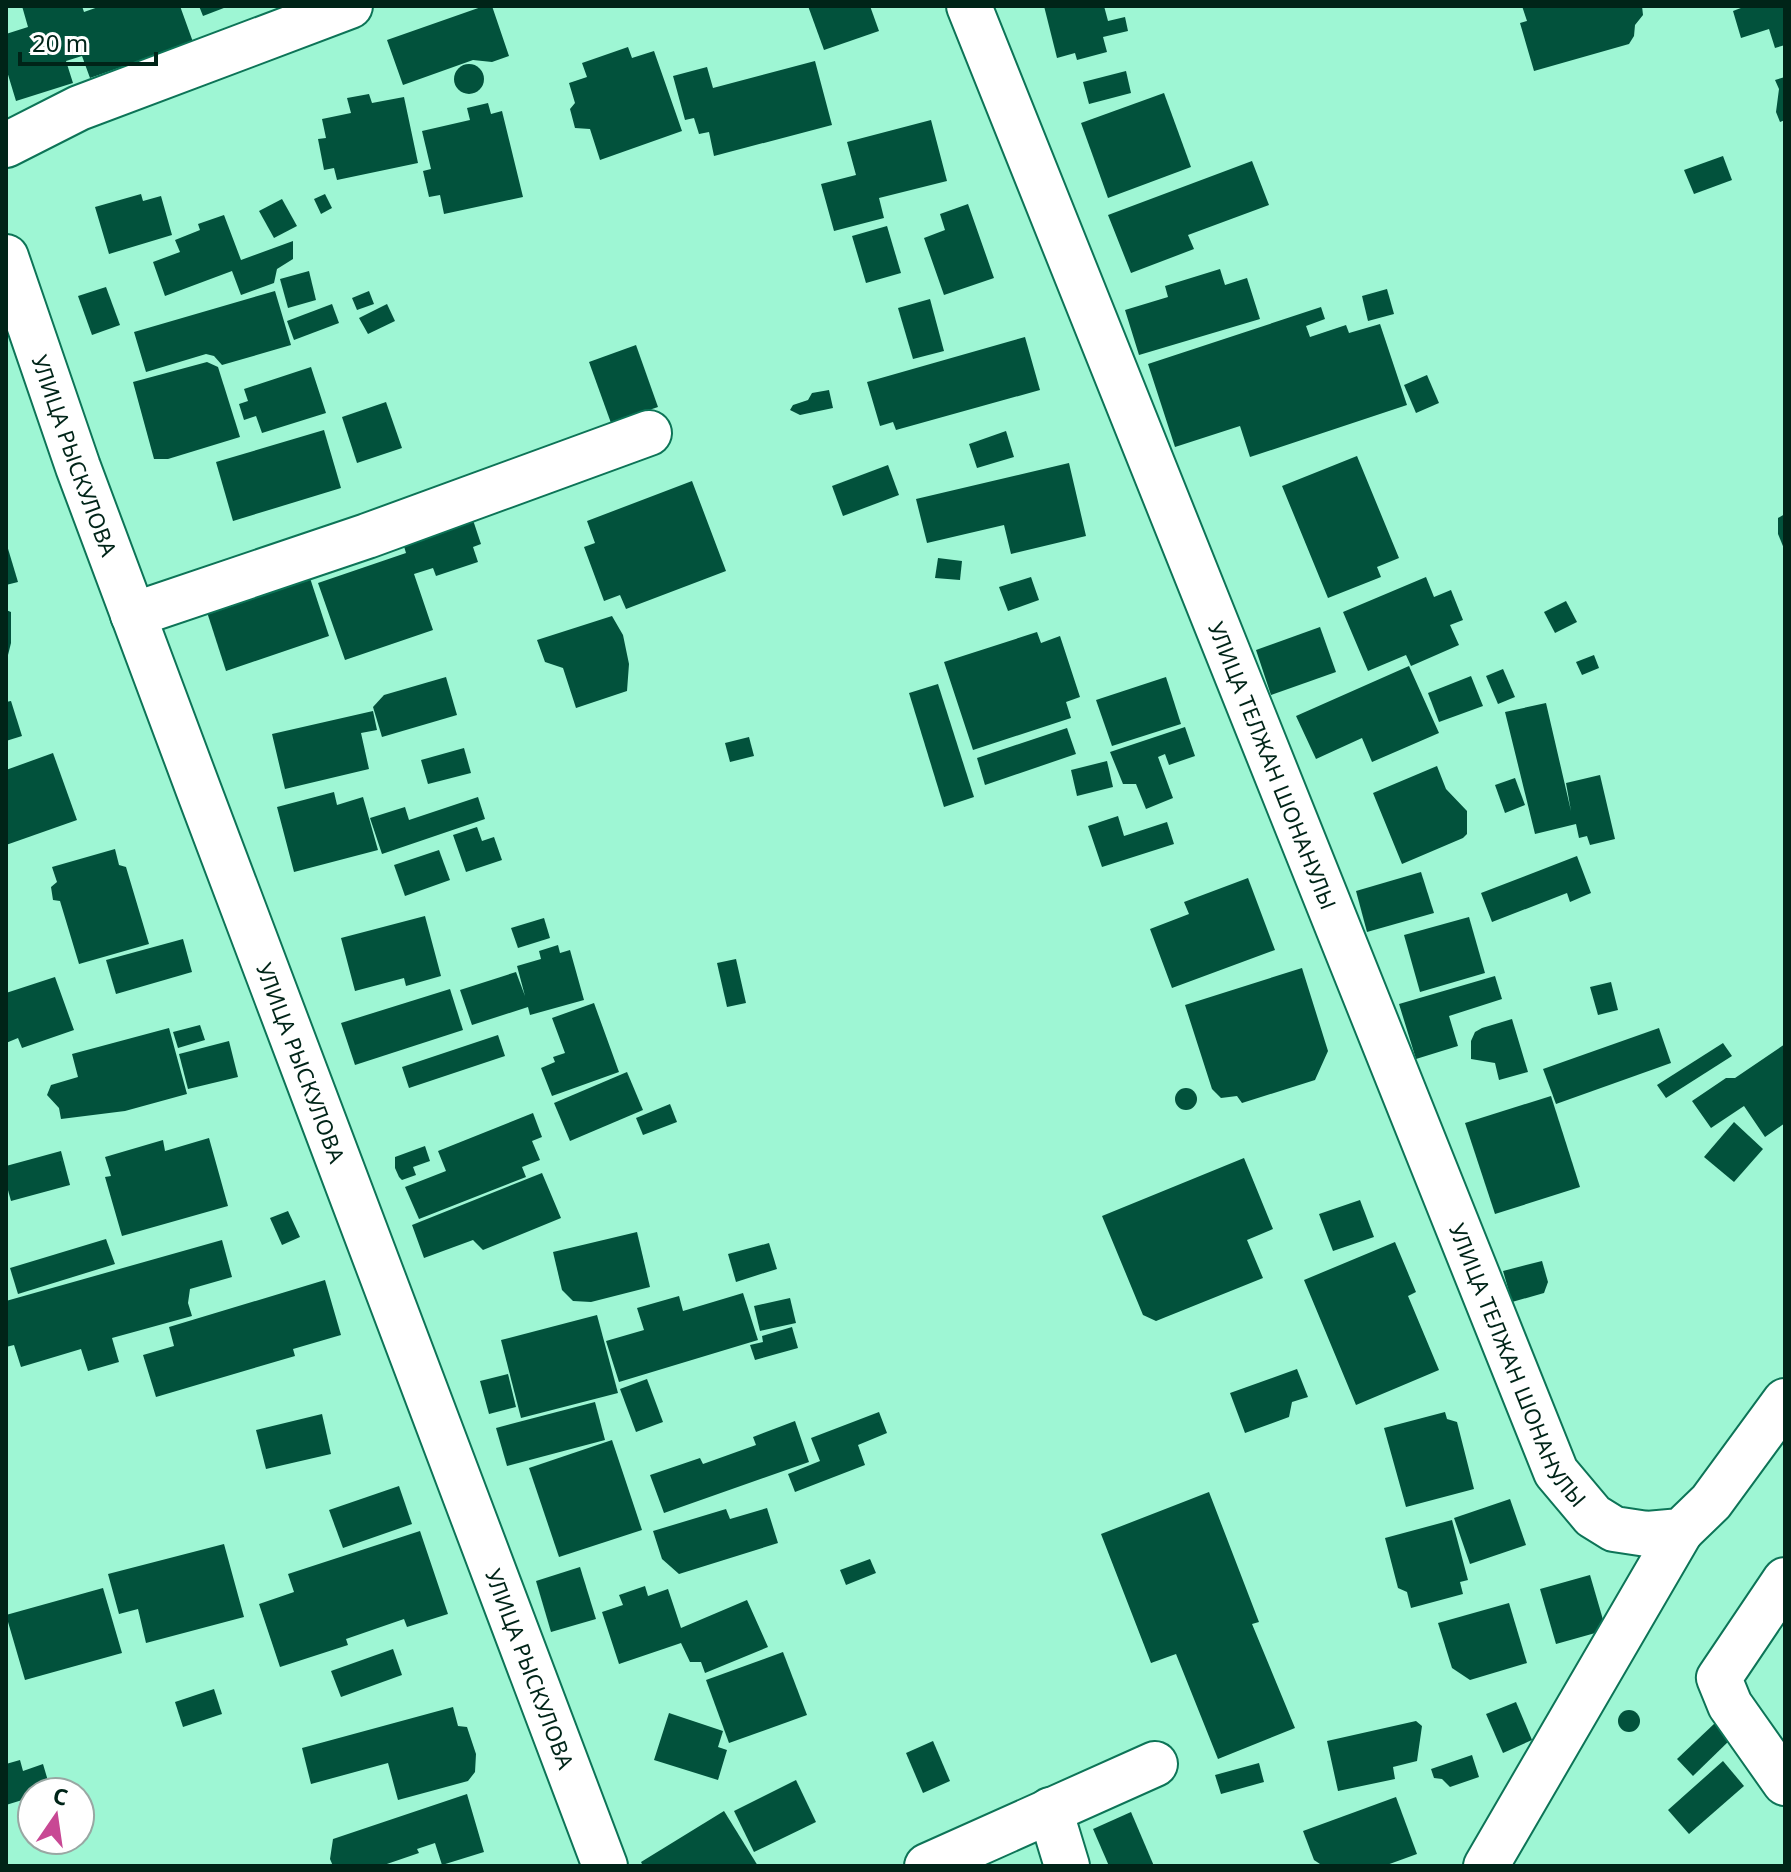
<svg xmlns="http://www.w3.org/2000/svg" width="1791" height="1872" font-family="'Noto Sans',sans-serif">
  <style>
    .building { fill: #02523c }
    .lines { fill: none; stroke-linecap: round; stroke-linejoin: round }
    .street-casing { stroke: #0d7457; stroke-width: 48 }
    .secondary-casing { stroke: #0d7457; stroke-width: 48 }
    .street { stroke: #fff; stroke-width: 44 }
    .secondary { stroke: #fff; stroke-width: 44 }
    .labels { text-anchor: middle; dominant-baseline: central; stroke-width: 8; stroke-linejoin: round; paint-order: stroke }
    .street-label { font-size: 22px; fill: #002418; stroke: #fff }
  </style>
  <rect width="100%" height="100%" fill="#9ef6d4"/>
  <g class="building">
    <path d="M22 6H82L84 12 101 6H180L193 42 90 78 82 56 66 61 73 83 16 101 6 68V34L28 27Z"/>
    <path d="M199 6H229L203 16Z"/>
    <path d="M484 6H492L509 56 492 62 473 60 403 85 387 40Z"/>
    <path d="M808 6H870L879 31 824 50Z"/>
    <path d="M1044 6H1104L1108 21 1125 17 1128 31 1103 37 1107 52 1077 60 1075 53 1057 58Z"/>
    <path d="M1522 6H1642L1643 15 1635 25 1634 36 1629 44 1534 71 1520 23 1527 21Z"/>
    <path d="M1746 6H1785V45L1775 48 1769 29 1741 38 1733 11Z"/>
    <path d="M628 47 632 58 654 51 682 131 600 160 590 129 575 128 570 109 575 103 569 83 587 77 582 63Z"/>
    <path d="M815 61 832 125 714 156 709 132 699 134 694 118 685 120 673 76 707 67 713 88Z"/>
    <circle cx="469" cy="79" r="15"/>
    <path d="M1126 71 1131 93 1089 104 1083 82Z"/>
    <path d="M1785 77V120L1780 122 1776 112 1779 89 1775 80Z"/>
    <path d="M1164 93 1191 167 1108 198 1081 123Z"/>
    <path d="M369 94 372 103 404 97 418 163 337 180 334 168 324 170 318 139 326 138 322 119 351 113 347 98Z"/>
    <path d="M488 103 491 114 502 111 523 197 444 214 440 195 429 197 423 171 431 169 422 131 470 120 467 108Z"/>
    <path d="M931 120 947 181 879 198 884 218 834 231 821 184 856 175 847 142Z"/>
    <path d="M1723 156 1732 180 1694 194 1684 170Z"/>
    <path d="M1252 161 1269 205 1188 235 1194 249 1131 273 1108 215Z"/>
    <path d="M141 194 143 201 161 196 172 235 109 254 95 207Z"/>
    <path d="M325 194 332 208 321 214 314 199Z"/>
    <path d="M282 199 297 226 274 238 259 211Z"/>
    <path d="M968 204 994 278 944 295 924 238 945 230 940 214Z"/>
    <path d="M224 215 241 260 293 241V259L277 269 274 283 241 295 232 271 165 296 153 262 180 252 175 240 200 230 198 224Z"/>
    <path d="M887 226 901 273 866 283 852 236Z"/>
    <path d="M1220 269 1225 285 1247 278 1260 319 1139 355 1125 310 1168 297 1165 286Z"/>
    <path d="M309 271 316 300 288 308 280 279Z"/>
    <path d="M106 287 120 325 92 335 78 296Z"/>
    <path d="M1387 289 1394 314 1368 321 1362 296Z"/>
    <path d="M275 291 291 345 222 365 214 356 206 354 146 372 134 332Z"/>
    <path d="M369 291 374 304 357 310 352 298Z"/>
    <path d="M930 299 944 351 913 359 898 308Z"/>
    <path d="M332 304 339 323 294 340 287 321Z"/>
    <path d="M387 304 395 321 368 334 359 318Z"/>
    <path d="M1321 307 1325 319 1306 326 1310 337 1346 325 1349 333 1380 324 1407 405 1250 457 1240 426 1175 447 1148 364Z"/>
    <path d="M1025 337 1040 390 896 430 893 422 880 426 867 382Z"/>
    <path d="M636 345 658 407 611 423 589 362Z"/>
    <path d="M207 362 218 367 240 437 168 459H154L133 382Z"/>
    <path d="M311 367 326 413 262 433 256 416 244 420 239 404 248 401 244 389Z"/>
    <path d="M1427 375 1439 403 1416 413 1404 385Z"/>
    <path d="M829 390 833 408 800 415 790 410 793 405 808 400 812 393Z"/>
    <path d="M386 402 402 448 357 463 342 417Z"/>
    <path d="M324 430 341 488 233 521 216 462Z"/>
    <path d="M1006 431 1014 457 977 468 969 444Z"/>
    <path d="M1357 456 1399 558 1377 567 1381 577 1328 598 1282 486Z"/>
    <path d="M1069 463 1086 536 1011 554 1004 525 927 543 916 499Z"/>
    <path d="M888 465 899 495 843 516 832 486Z"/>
    <path d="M692 481 726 571 626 609 620 595 604 601 584 547 595 543 587 521Z"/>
    <path d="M1785 514V551L1778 534V518Z"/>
    <path d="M473 520 481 544 473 547 478 562 436 576 433 568 414 574 433 630 345 660 318 583 406 553 403 543Z"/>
    <path d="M6 542 18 582 6 585Z"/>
    <path d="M938 558 962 561 960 580 935 578Z"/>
    <path d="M309 575 329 636 226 671 206 609Z"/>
    <path d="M1031 577 1039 600 1008 611 999 587Z"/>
    <path d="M1426 577 1434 597 1451 590 1463 620 1450 625 1459 645 1411 666 1406 655 1368 671 1343 612Z"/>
    <path d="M1566 601 1577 622 1555 633 1544 612Z"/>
    <path d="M6 610 11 612V643L7 659Z"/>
    <path d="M612 616 623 635 629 664 627 691 576 708 563 668 545 662 537 640Z"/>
    <path d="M1320 627 1336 672 1271 695 1256 650Z"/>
    <path d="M1037 632 1041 643 1060 636 1080 697 1066 702 1071 718 973 750 944 662Z"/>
    <path d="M1594 655 1599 668 1582 675 1576 662Z"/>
    <path d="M1409 666 1439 733 1372 762 1362 738 1316 759 1296 716Z"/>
    <path d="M1503 669 1515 697 1498 704 1486 676Z"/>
    <path d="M1471 676 1483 706 1439 722 1428 693Z"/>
    <path d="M446 677 457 715 382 737 373 707 384 695Z"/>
    <path d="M1166 677 1181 724 1112 746 1096 700Z"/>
    <path d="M938 684 974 797 944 807 909 693Z"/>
    <path d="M11 701 22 736 6 741V702Z"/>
    <path d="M1546 703 1571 811 1566 783 1600 775 1615 839 1590 845 1587 836 1579 838 1576 824 1535 834 1505 712Z"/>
    <path d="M373 711 377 730 361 733 369 769 285 789 272 734Z"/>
    <path d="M1185 727 1195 756 1169 765 1165 754 1158 757 1173 798 1146 809 1136 784H1123L1110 752Z"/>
    <path d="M1067 728 1076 754 985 785 977 758Z"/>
    <path d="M749 737 754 756 730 762 725 743Z"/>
    <path d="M464 748 471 773 428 784 421 760Z"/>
    <path d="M53 753 77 820 6 845V770Z"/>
    <path d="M1107 761 1113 787 1077 796 1071 770Z"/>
    <path d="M1437 766 1446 789 1467 811V834L1463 838 1402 864 1373 793Z"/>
    <path d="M1515 778 1525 805 1505 813 1495 785Z"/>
    <path d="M334 792 337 805 363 797 378 850 294 872 277 807Z"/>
    <path d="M478 797 485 819 382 854 370 818 405 807 409 820Z"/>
    <path d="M1118 816 1124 836 1167 822 1174 844 1102 867 1088 826Z"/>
    <path d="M477 827 482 841 494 837 502 860 466 872 453 835Z"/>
    <path d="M115 849 119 865 126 867 149 944 79 964 60 901 53 900 51 887 57 882 52 867Z"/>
    <path d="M439 850 450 880 405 896 394 865Z"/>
    <path d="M1577 856 1591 893 1570 902 1567 893 1492 922 1481 893Z"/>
    <path d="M1421 872 1434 913 1367 932 1356 891Z"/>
    <path d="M1248 878 1275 950 1172 988 1150 929 1189 914 1184 902Z"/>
    <path d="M425 916 441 976 406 986 404 978 355 991 341 938Z"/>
    <path d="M1469 917 1485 973 1420 992 1404 935Z"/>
    <path d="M544 918 550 938 518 948 511 928Z"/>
    <path d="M183 939 192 972 116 994 106 960Z"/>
    <path d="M558 945 560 953 570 950 584 1000 530 1015 528 1007 472 1025 460 990 516 972 525 996 517 966 541 959 539 951Z"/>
    <path d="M736 959 746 1003 727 1007 717 963Z"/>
    <path d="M1302 968 1328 1051 1315 1080 1242 1103 1237 1096 1221 1098 1212 1089 1185 1005Z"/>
    <path d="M1495 976 1502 999 1449 1016 1458 1046 1416 1059 1399 1004Z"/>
    <path d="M55 977 74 1030 22 1048 18 1038 6 1043V993Z"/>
    <path d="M1611 982 1618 1010 1598 1015 1590 987Z"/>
    <path d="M450 989 463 1030 355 1065 341 1023Z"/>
    <path d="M594 1003 619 1072 552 1096 541 1068 555 1062 553 1057 565 1053 552 1018Z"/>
    <path d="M1512 1019 1528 1072 1499 1080 1495 1063 1471 1059V1041L1475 1032 1482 1028Z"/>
    <path d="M200 1025 205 1040 178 1048 173 1032Z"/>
    <path d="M169 1028 187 1094 125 1111 61 1119 59 1108 47 1095 51 1085 78 1077 72 1054Z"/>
    <path d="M1659 1028 1671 1063 1556 1104 1543 1069Z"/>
    <path d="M498 1035 505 1056 409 1088 402 1067Z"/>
    <path d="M229 1041 238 1077 188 1089 179 1054Z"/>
    <path d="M1723 1043 1732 1056 1666 1098 1657 1085Z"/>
    <path d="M1785 1044V1123L1765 1137 1744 1106 1711 1128 1692 1101 1726 1078H1735Z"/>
    <path d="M627 1072 643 1110 570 1141 554 1103Z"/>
    <circle cx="1186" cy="1099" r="11"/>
    <path d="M1551 1096 1580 1187 1495 1214 1465 1123Z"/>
    <path d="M670 1104 677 1122 643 1135 636 1118Z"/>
    <path d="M533 1113 542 1137 532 1141 540 1160 522 1167 526 1177 419 1219 405 1187 446 1171 438 1151Z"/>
    <path d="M1734 1122 1763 1149 1734 1182 1704 1157Z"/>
    <path d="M209 1138 228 1206 122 1236 105 1177 111 1176 105 1157 163 1140 165 1151Z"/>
    <path d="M425 1146 430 1161 413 1167 416 1175 402 1180 399 1177 395 1168V1157Z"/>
    <path d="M61 1151 70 1185 11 1201 6 1183V1166Z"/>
    <path d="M1244 1158 1273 1229 1247 1240 1263 1278 1156 1321 1143 1315 1102 1216Z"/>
    <path d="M542 1173 561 1218 483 1250 473 1240 424 1258 412 1225Z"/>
    <path d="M1360 1200 1374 1237 1333 1251 1319 1214Z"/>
    <path d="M288 1211 300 1237 282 1245 270 1218Z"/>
    <path d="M637 1232 650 1287 591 1302 573 1301 562 1290 553 1252Z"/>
    <path d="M106 1239 115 1264 18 1294 10 1268Z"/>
    <path d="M222 1240 232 1277 190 1289 188 1303 192 1316 112 1338 119 1362 88 1371 81 1349 21 1367 14 1345 6 1347V1301Z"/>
    <path d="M1395 1242 1416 1292 1408 1296 1439 1370 1356 1405 1304 1280Z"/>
    <path d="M769 1243 777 1269 736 1282 728 1254Z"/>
    <path d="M1542 1261 1548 1282 1544 1293 1512 1302 1503 1271Z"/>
    <path d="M325 1280 341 1335 293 1349 295 1356 156 1397 143 1355 174 1346 169 1327Z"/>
    <path d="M743 1293 758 1340 619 1382 606 1341 644 1330 637 1308 679 1296 683 1311Z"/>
    <path d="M790 1298 796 1323 760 1331 754 1306Z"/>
    <path d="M597 1315 618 1393 521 1418 501 1340Z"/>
    <path d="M792 1327 798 1348 755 1360 750 1345 763 1342 762 1336Z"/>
    <path d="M1297 1369 1308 1397 1292 1402 1289 1417 1245 1433 1230 1393Z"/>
    <path d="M508 1374 516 1407 489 1414 480 1381Z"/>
    <path d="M647 1379 663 1422 636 1432 620 1389Z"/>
    <path d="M595 1402 605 1440 507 1466 496 1428Z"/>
    <path d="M879 1412 887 1433 858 1445 865 1465 795 1492 788 1474 820 1461 811 1438Z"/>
    <path d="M1445 1412 1447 1419 1457 1422 1474 1489 1406 1507 1384 1428Z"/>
    <path d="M322 1414 331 1454 266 1469 256 1430Z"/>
    <path d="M795 1421 809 1462 664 1513 650 1475 700 1458 703 1464 756 1445 753 1437Z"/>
    <path d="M612 1440 642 1530 559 1557 529 1468Z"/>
    <path d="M399 1486 412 1524 343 1548 329 1510Z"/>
    <path d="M1209 1492 1259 1622 1252 1624 1295 1728 1218 1759 1176 1654 1151 1663 1101 1534Z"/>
    <path d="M1510 1499 1526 1545 1470 1564 1454 1518Z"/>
    <path d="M767 1508 778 1543 679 1574 662 1559 653 1531 726 1509 730 1519Z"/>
    <path d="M1452 1520 1468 1580 1460 1582 1463 1594 1411 1608 1407 1592 1398 1588 1385 1538Z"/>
    <path d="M420 1531 448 1614 407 1627 404 1619 346 1639 348 1645 280 1667 259 1604 294 1592 288 1574Z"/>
    <path d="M224 1544 244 1617 146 1643 138 1609 119 1614 108 1574Z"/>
    <path d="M870 1559 876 1573 846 1585 840 1570Z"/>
    <path d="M580 1567 596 1619 551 1632 536 1581Z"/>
    <path d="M1590 1575 1606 1630 1556 1644 1540 1589Z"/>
    <path d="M645 1586 648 1596 668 1589 681 1628 747 1600 768 1647 705 1673 701 1662H690L681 1643 619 1664 602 1612 623 1605 619 1595Z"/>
    <path d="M103 1588 122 1653 25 1680 6 1615Z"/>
    <path d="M1509 1603 1527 1663 1470 1680 1452 1668 1438 1623Z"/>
    <path d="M393 1649 402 1675 341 1697 331 1671Z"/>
    <path d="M783 1652 807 1715 729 1743 706 1680Z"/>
    <path d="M214 1689 222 1714 183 1727 175 1702Z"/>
    <path d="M1516 1702 1532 1740 1503 1753 1486 1714Z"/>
    <path d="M453 1707 458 1726 467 1727 476 1754 475 1772 468 1781 398 1800 388 1763 311 1784 302 1748Z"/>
    <circle cx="1629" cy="1721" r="11"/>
    <path d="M669 1713 723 1731 718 1747 727 1750 718 1780 654 1760Z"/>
    <path d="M1416 1721 1422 1726 1417 1761 1393 1767 1395 1779 1338 1791 1327 1741Z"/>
    <path d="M1715 1723 1731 1739 1693 1776 1677 1759Z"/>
    <path d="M933 1741 950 1781 923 1793 906 1753Z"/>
    <path d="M1472 1755 1479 1777 1450 1787 1442 1779 1434 1778 1431 1769Z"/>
    <path d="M20 1760 23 1771 43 1764 51 1791 32 1792V1797L6 1805V1764Z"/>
    <path d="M1723 1761 1744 1786 1689 1834 1668 1810Z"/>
    <path d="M1259 1763 1264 1782 1221 1794 1215 1775Z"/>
    <path d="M796 1780 816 1822 754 1852 734 1811Z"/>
    <path d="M467 1794 484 1852 442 1865 435 1843 417 1849 419 1853 381 1866H333L330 1859 333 1839Z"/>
    <path d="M1396 1797 1417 1854 1384 1866H1323L1314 1860 1303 1831Z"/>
    <path d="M724 1811 758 1866H643L641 1862Z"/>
    <path d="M1131 1812 1154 1866H1109L1093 1829Z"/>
  </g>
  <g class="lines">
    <g class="street-casing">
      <g id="street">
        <path id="s1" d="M969 6 1556 1472 1593 1516 1614 1529 1647 1534 1681 1531 1711 1502 1785 1401"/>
        <path id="s2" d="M6 257 78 467 199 791 605 1866"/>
        <path d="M133 615 367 536 649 433"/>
        <path d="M1785 1580 1719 1678 1730 1705 1785 1783"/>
        <path d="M1050 1810 1067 1866"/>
        <path d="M927 1866 1155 1764"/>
        <path d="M1486 1866 1681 1531"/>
      </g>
    </g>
    <g class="secondary-casing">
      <path id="secondary" d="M6 145 79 108 350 6"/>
    </g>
    <use href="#street" class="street"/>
    <use href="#secondary" class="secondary"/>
  </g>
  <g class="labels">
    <g class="street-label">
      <text stroke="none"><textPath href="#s2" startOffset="210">УЛИЦА РЫСКУЛОВА</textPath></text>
      <text stroke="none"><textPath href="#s1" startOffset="818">УЛИЦА ТЕЛЖАН ШОНАНУЛЫ</textPath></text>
      <text stroke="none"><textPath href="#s2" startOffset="858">УЛИЦА РЫСКУЛОВА</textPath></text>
      <text stroke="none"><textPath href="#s1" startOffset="1466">УЛИЦА ТЕЛЖАН ШОНАНУЛЫ</textPath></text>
      <text stroke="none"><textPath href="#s2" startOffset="1506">УЛИЦА РЫСКУЛОВА</textPath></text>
    </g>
  </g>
  <rect width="1791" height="1872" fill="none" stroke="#002418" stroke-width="16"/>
  <g transform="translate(56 1816) rotate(13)"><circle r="38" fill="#ffffff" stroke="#99a7a3" stroke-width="2"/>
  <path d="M0-6L14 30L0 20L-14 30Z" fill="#c84894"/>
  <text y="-12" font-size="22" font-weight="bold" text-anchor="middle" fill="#002418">С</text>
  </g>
  <path d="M20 52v12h136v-12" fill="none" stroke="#002418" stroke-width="4"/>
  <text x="32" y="52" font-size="24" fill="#002418" stroke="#ffffff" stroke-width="6" paint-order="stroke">20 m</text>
</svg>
